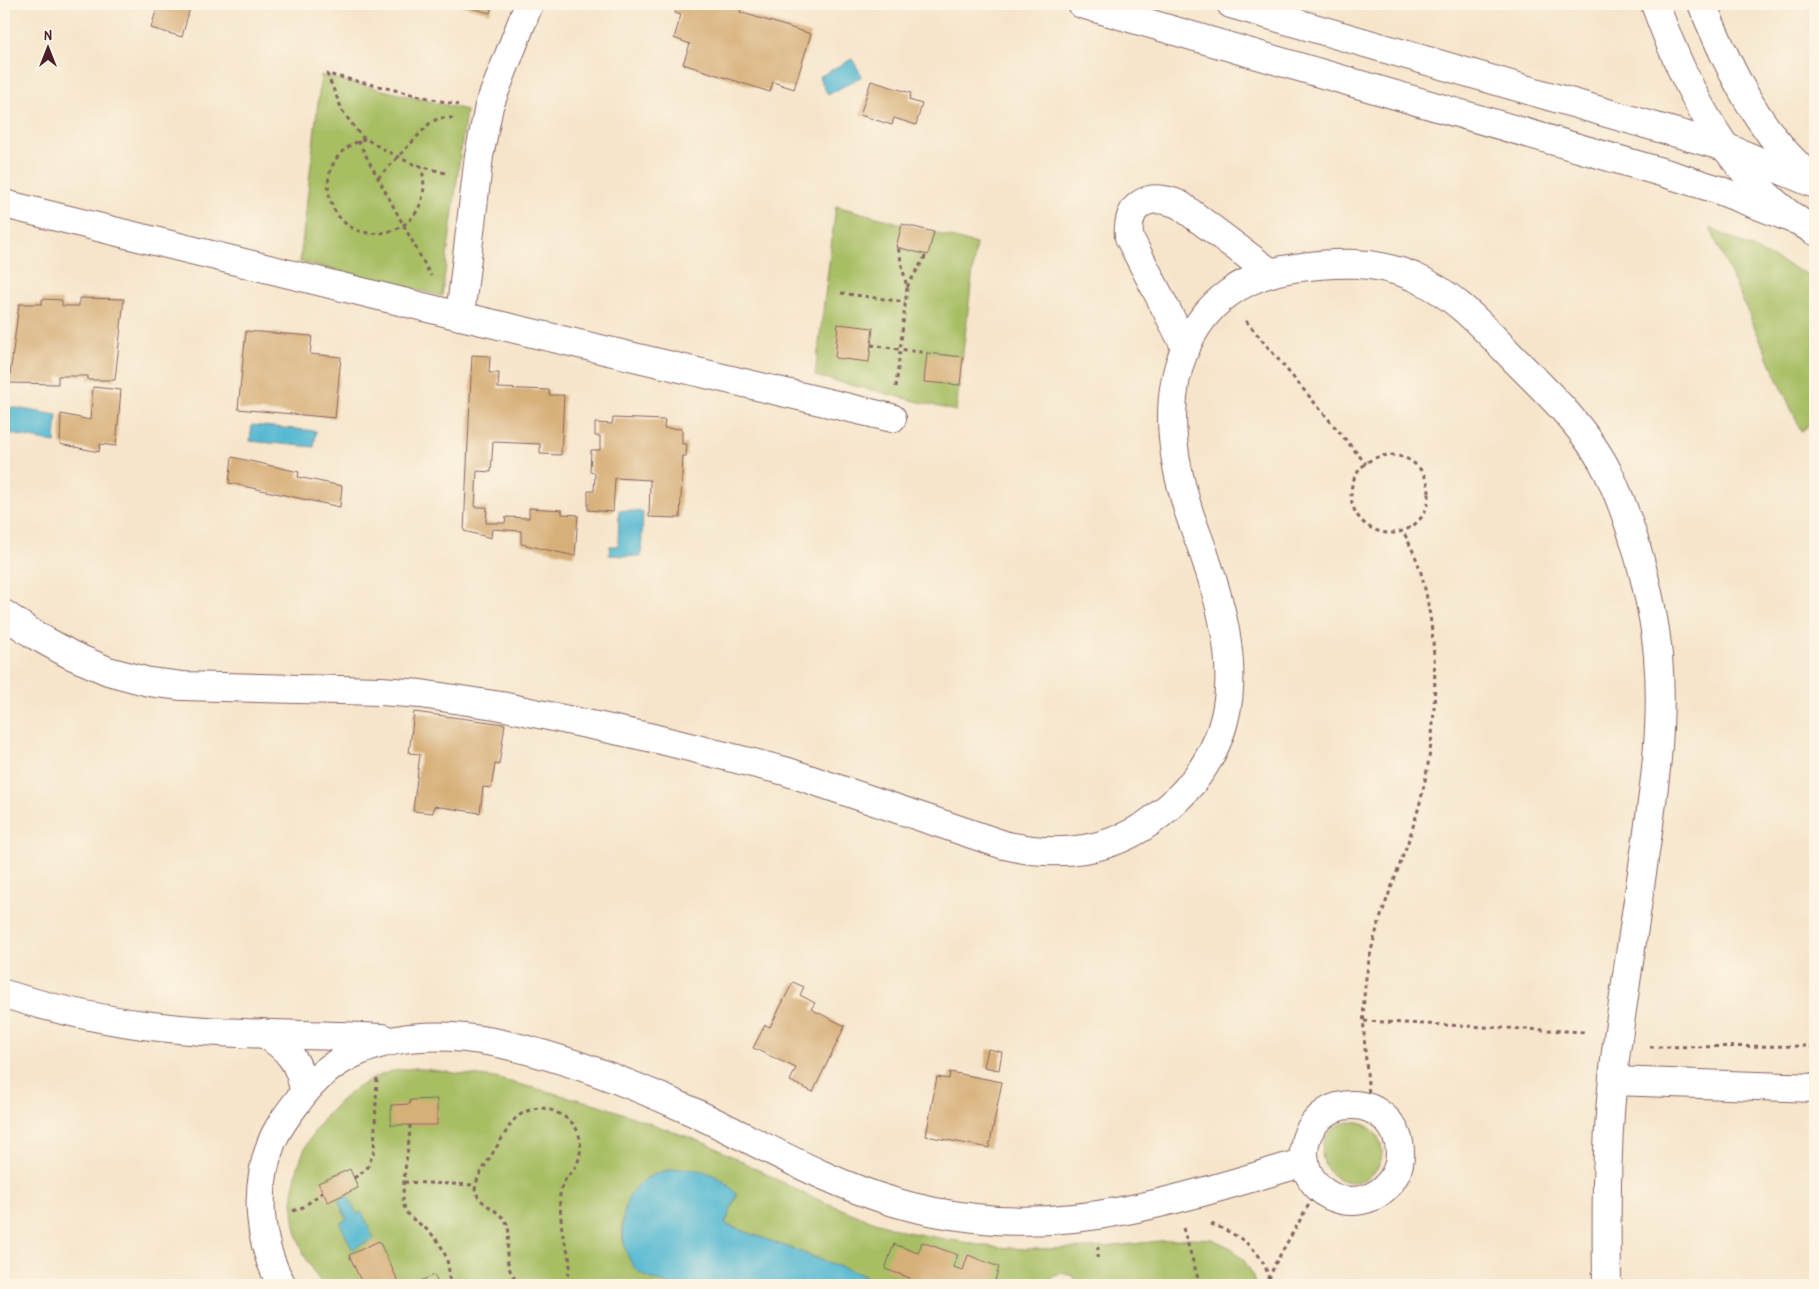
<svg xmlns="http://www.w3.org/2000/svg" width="1819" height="1289" font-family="'Patrick Hand',sans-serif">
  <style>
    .green { fill: #a7be64; stroke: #786e48 }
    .water { fill: #53b8d1; stroke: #4e6c7e }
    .building { fill: #d7af78 }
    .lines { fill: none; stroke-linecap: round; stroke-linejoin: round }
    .minor-casing { stroke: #866463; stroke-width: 30 }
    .tertiary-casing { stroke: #866463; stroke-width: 30 }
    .path { stroke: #866463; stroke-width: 3; stroke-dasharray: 4 4; stroke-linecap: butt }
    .minor { stroke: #fff; stroke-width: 28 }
    .tertiary { stroke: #fff; stroke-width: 28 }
  </style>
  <rect width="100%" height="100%" fill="#fcf5e5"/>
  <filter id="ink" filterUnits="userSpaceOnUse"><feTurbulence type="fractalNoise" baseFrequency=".02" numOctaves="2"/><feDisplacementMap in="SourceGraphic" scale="10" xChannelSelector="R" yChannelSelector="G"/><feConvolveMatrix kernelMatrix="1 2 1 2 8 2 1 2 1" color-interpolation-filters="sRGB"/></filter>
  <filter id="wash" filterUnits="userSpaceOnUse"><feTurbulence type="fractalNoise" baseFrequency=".0096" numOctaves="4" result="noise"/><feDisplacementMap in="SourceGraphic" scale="20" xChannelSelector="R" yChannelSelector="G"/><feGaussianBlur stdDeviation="1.12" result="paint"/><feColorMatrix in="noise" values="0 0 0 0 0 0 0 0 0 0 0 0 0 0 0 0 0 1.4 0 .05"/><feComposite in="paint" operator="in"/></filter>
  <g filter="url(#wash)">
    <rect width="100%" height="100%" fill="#f6e5cb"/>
    <g class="green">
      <path d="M321 75 466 110 442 296 300 262Z"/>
      <path d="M836 206 976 244 956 411 815 376Z"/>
      <path d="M1710 228 1815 278V422L1801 431Z"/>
      <path d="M415 1068 495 1078 600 1105 710 1145 807 1195 864 1218 902 1231 984 1246 1025 1249 1094 1248 1189 1238 1212 1239 1231 1248 1243 1259 1252 1273 1255 1285H1079L1073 1276 1062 1273 1051 1278 1048 1285H889L725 1224 737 1194 722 1179 677 1169 662 1171 648 1177 622 1222 623 1240 627 1252 643 1275 672 1285H323C277 1227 285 1155 337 1104 352 1089 372 1077 392 1071 400 1070 408 1069 415 1068Z"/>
      <circle cx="1352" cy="1152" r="30"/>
    </g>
    <g class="water">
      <path d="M852 59 862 76 828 95 819 77Z"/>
      <path d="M10 407 57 415 55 443 8 433Z"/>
      <path d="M252 425 316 431 314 447 250 441Z"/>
      <path d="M619 510 643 512 641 557 609 555 610 546H618Z"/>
      <path d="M677 1169C704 1168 718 1174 737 1194L725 1224 889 1285H672C658 1281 643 1278 634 1267 627 1258 624 1245 623 1234 621 1194 638 1174 677 1169Z"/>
      <path d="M348 1196 357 1214 362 1212 374 1239 352 1249 340 1223 347 1219 338 1201Z"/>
    </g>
    <g id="blocks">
      <g class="building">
        <path d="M158 4H191L182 37 151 28Z"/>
        <path d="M456 4H493L490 13Z"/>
        <path d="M678 4H728L741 8 740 12 811 34 794 89 773 82 770 92 683 64 690 44 674 38 681 15 675 13Z"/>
        <path d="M871 81 911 93 909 100 922 104 916 125 894 118 892 125 860 115Z"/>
        <path d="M902 224 934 232 928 255 896 247Z"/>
        <path d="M79 298 124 299 115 380H88V376H58V384L9 383 19 304H42V299L62 300V306H79Z"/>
        <path d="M838 324 873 328 869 362 835 358Z"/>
        <path d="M246 331 312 336 310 354 341 357 335 418 238 409Z"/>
        <path d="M927 353 963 357 960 385 924 382Z"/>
        <path d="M472 355 490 356 489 373H499L498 388 549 390V395H564L561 455 540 454V444L493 442 491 472 477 471 475 507H487L486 523H505L506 517 529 518V508L562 510V514L578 515 575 556 521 544V531L492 529 491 538 464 531Z"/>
        <path d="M93 387 121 390 116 446 100 444 99 452 60 444 61 414 90 420Z"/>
        <path d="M613 418 665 420 664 428 682 429V444H687L686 456H683L680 518 649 517 650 480 615 478 613 512 588 510V491H594L595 473 590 472 591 450H600V436H595V423L612 424Z"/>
        <path d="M232 457 299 472 298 477 342 486 340 507 229 483Z"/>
        <path d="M414 712 505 724 499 765 495 764 491 788 483 787 480 813 434 806 433 813 413 811 420 754 409 753Z"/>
        <path d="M793 982 804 987 800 995 815 1003 811 1009 845 1026 813 1092 790 1081 796 1068 753 1048 765 1025 770 1027Z"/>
        <path d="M988 1049 1002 1052 999 1070 984 1067Z"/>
        <path d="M950 1072 1002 1082 989 1148 926 1136 937 1077 949 1079Z"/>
        <path d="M437 1099V1125H391V1105L410 1104V1100Z"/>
        <path d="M350 1169 358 1188 328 1202 318 1183Z"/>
        <path d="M379 1241 400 1285H363L349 1255Z"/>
        <path d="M922 1242 958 1255 953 1267 963 1270 968 1255 999 1267 995 1280 1001 1282 999 1285H907L910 1278 885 1269 894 1244 918 1253Z"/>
        <path d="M434 1275 439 1285H411Z"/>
      </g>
    </g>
  </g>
  <g filter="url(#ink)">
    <use href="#blocks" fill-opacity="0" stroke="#866463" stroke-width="1"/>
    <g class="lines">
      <g class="minor-casing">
        <g id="minor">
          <path d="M1082 4 1668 174 1716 189 1793 219"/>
          <path d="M1231 4 1725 147 1815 184"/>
          <path d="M4 204 452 314 892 418"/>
          <path d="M460 316 479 156 489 106 529 4"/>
          <path d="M1186 348 1129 237C1126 202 1150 192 1180 205L1271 273"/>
          <path d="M4 614 33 634 71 655 108 671 149 682 182 686 381 691 421 694 501 706 653 738 785 771 1004 845C1059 858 1113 852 1158 816 1249 744 1239 656 1205 557 1199 538 1190 519 1185 499 1171 451 1165 396 1185 349 1205 302 1244 275 1294 268 1334 262 1376 260 1414 277 1455 294 1485 329 1516 361 1546 391 1580 423 1602 461 1617 487 1627 517 1636 546 1646 581 1655 619 1658 656 1664 724 1654 792 1644 859 1635 923 1625 987 1616 1051 1606 1128 1606 1208 1607 1285"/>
          <path d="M4 994C50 1008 97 1019 144 1025 223 1036 304 1033 383 1038"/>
          <path d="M263 1033C288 1048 301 1063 304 1093"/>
          <path d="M1613 1081 1815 1088"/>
          <circle cx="1352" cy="1153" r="48"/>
          <path d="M282 1285C258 1243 254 1190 271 1144 277 1128 288 1114 298 1101 314 1079 336 1060 362 1050 403 1033 450 1034 493 1042 562 1056 628 1082 691 1111 758 1142 823 1181 894 1202 920 1210 948 1215 975 1218 1088 1232 1198 1193 1305 1162"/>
        </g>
      </g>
      <g class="tertiary-casing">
        <g id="tertiary">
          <path d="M1655 4C1686 90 1732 184 1815 231"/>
          <path d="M1702 4C1729 69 1759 135 1815 181"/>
        </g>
      </g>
      <g class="path">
        <path d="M365 139C348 144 335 155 330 172 327 182 328 192 331 202 348 256 441 238 421 166"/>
        <path d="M358 141 431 276"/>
        <path d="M445 173 410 163 376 145 361 136 343 112 327 74 458 105"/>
        <path d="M378 178 430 123 439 118H453"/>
        <path d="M907 287 926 255"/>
        <path d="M841 293 905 302"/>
        <path d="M1246 321 1366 464"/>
        <path d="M871 345 927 353"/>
        <path d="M896 387 907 288 898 247"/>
        <circle cx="1390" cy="494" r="39"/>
        <path d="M1364 1021 1586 1032"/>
        <path d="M1650 1047 1815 1046"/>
        <path d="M1370 1108C1367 1063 1359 1017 1367 972 1375 919 1400 871 1415 820 1438 746 1442 648 1421 573 1417 558 1410 545 1403 531"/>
        <path d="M410 1125C410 1145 399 1193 405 1209 408 1217 415 1220 421 1225 442 1240 451 1260 449 1285"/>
        <path d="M354 1178 367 1169 374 1151 377 1077"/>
        <path d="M404 1182 475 1185"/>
        <path d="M293 1211 303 1207 323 1192"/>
        <path d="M1211 1224C1238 1234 1268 1252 1269 1285"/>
        <path d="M1183 1228 1200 1285"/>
        <path d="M1097 1258 1098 1247"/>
        <path d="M1269 1279 1275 1264 1316 1192"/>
        <path d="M520 1285C509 1274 505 1260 508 1244 508 1238 510 1231 507 1224 502 1212 486 1207 478 1197L475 1189 478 1177 512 1122C520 1113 531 1108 542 1108 552 1109 563 1115 570 1121 582 1131 583 1150 577 1164 574 1171 567 1176 564 1182 560 1189 559 1198 560 1205 561 1215 561 1226 563 1236 568 1253 577 1271 560 1285"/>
      </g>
      <use href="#minor" class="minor"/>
      <use href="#tertiary" class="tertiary"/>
    </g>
  </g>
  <rect width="1819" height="1289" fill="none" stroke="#fcf5e5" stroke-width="20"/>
  <g transform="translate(48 48)" stroke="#fcf5e5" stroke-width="4" paint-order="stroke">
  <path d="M0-4L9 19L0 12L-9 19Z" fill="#4a1f2b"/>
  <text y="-8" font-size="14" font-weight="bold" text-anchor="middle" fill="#4a1f2b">N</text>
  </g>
</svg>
